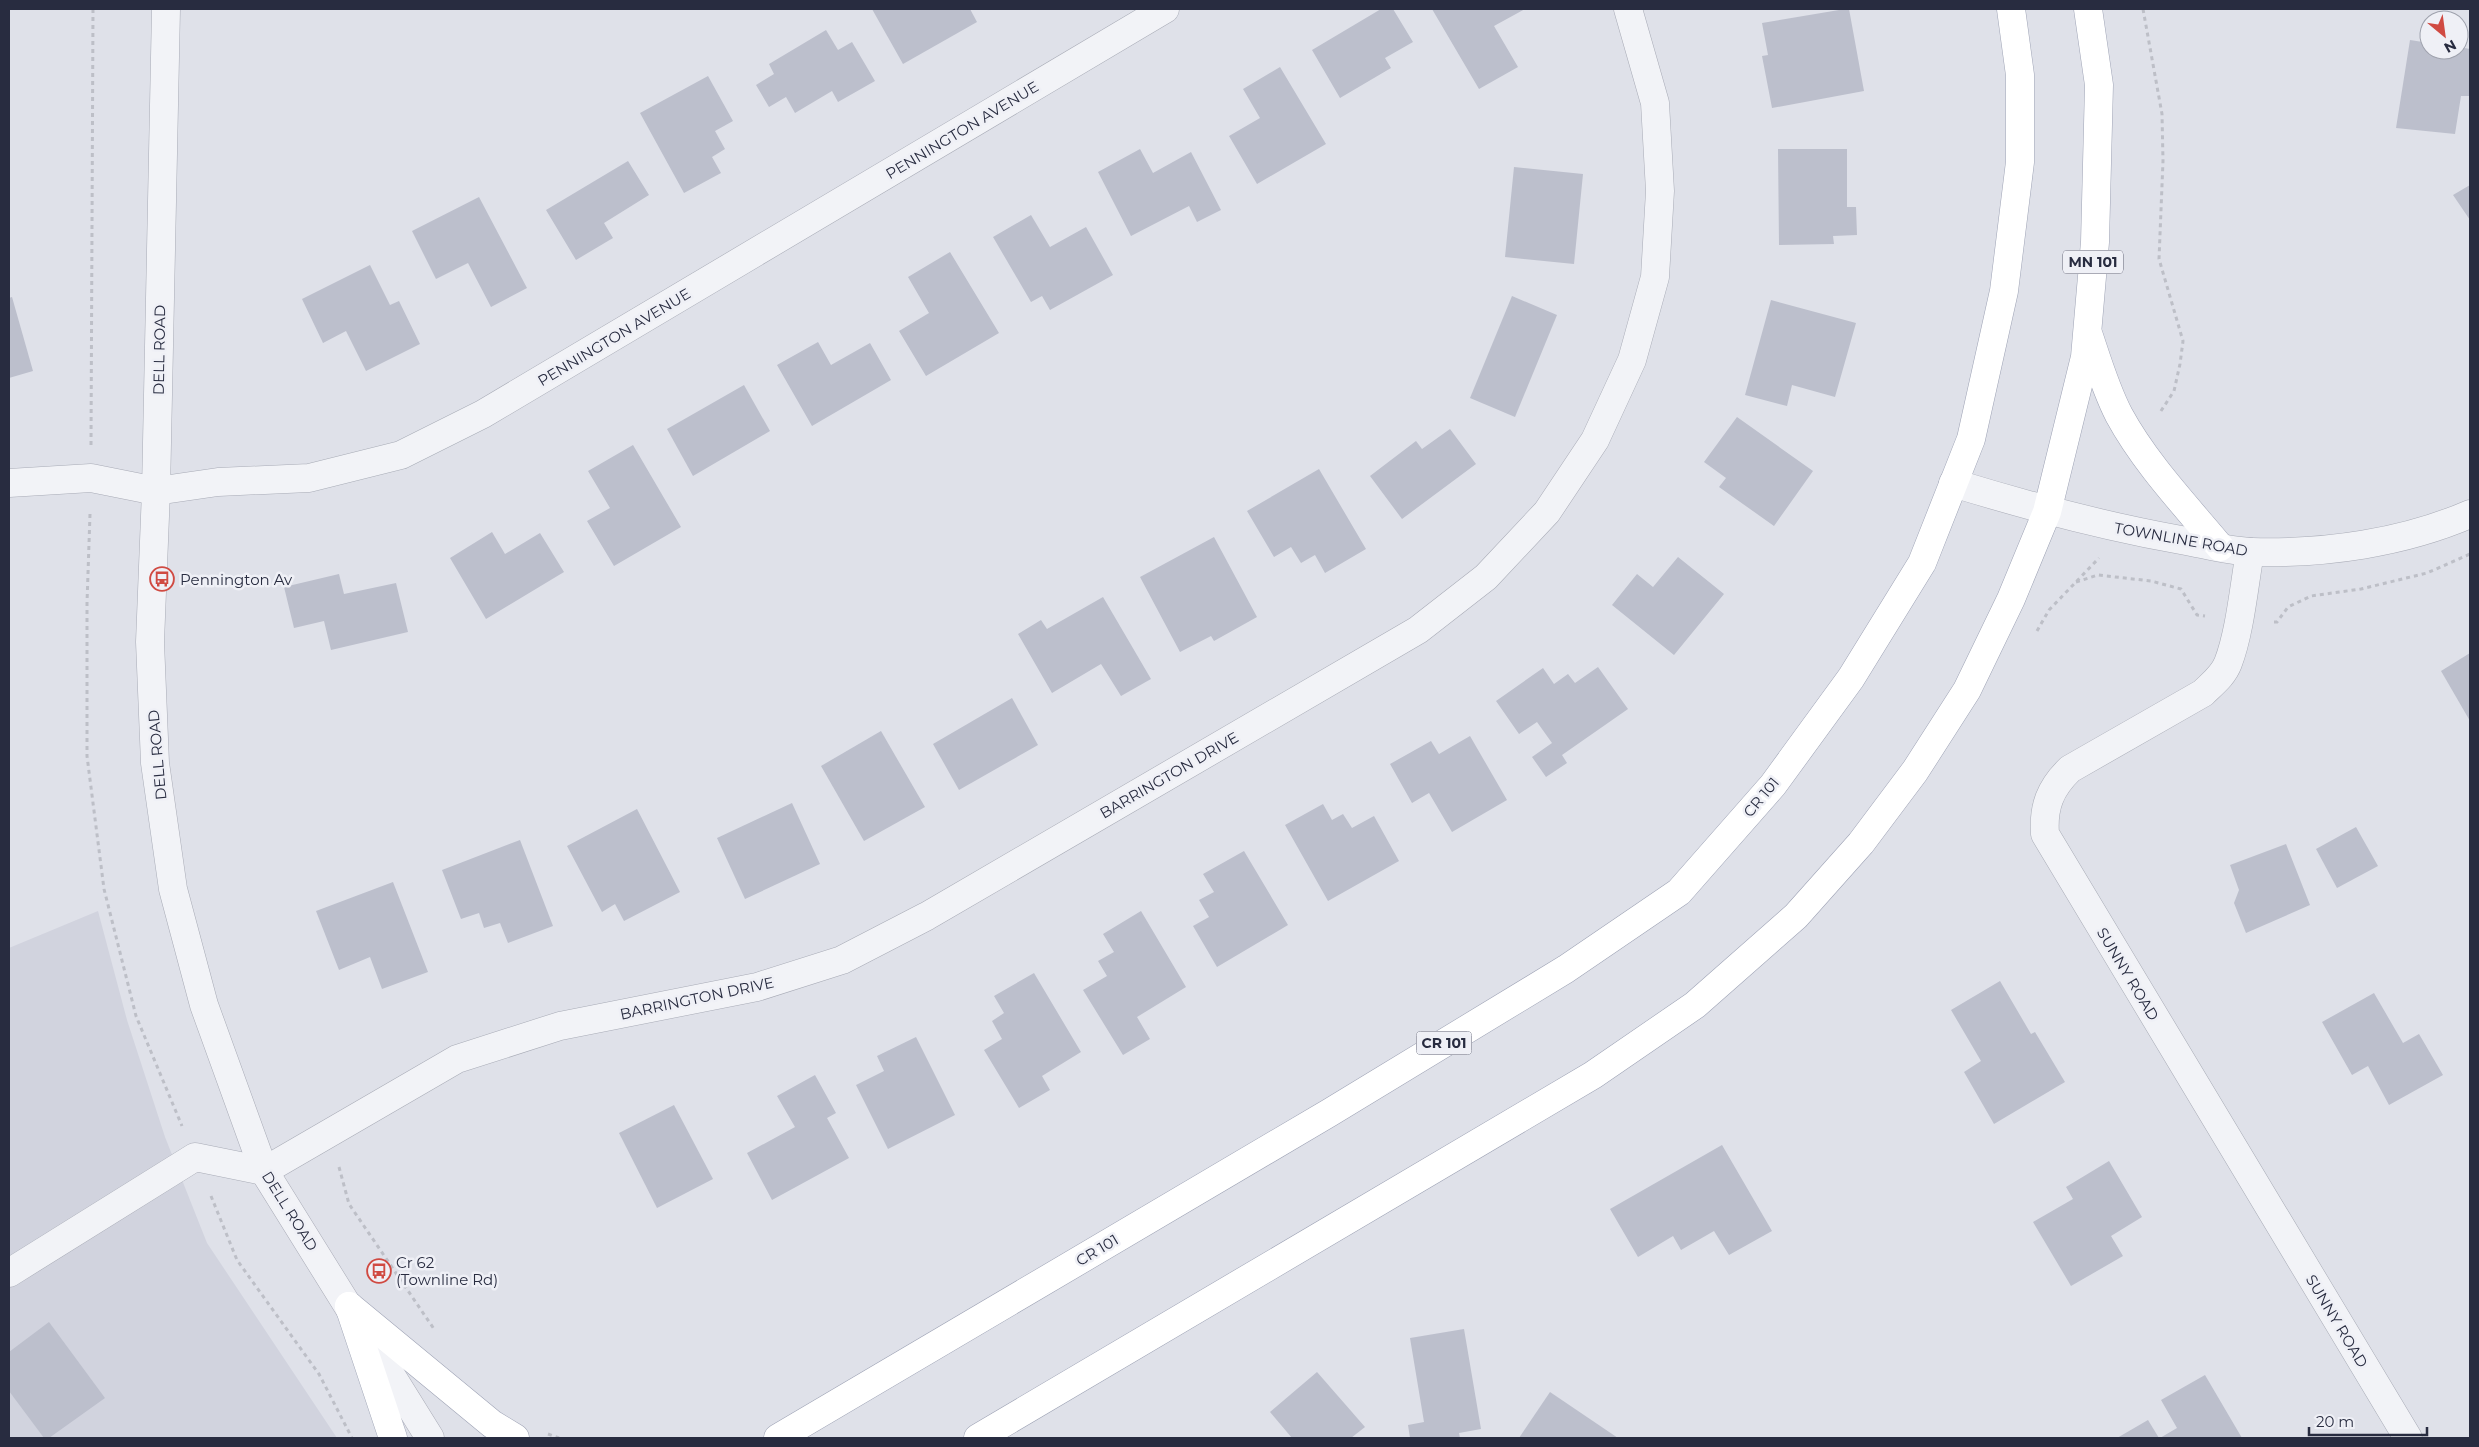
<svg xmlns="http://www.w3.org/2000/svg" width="2479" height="1447" font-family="Montserrat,sans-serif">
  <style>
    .built { fill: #d1d3de }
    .building { fill: #bcbfcc }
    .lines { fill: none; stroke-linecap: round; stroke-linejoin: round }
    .minor-casing { stroke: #a8abb6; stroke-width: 29 }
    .major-casing { stroke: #9ea3b5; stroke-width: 29 }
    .path { stroke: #bdbfc7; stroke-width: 3; stroke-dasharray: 4 4; stroke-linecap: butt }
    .minor { stroke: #f2f3f7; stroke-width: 28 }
    .major { stroke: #fff; stroke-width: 28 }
    .labels { text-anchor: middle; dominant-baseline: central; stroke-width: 5; stroke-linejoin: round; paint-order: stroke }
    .shield { fill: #eff0f6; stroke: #646777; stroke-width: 1 }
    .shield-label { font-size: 14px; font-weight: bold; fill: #282c40 }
    .street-label { font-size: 15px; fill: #282c40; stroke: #eff0f6 }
    .poi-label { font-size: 15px; fill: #282c40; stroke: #eff0f6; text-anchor: start }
  </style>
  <rect width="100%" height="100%" fill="#dfe1e9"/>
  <path class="built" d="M98 911 127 1020 165 1137 207 1243 337 1438H9V948Z"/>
  <g class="building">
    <path d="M872 9H970L977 22 903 64Z"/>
    <path d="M1381 9H1393L1413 42 1385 58 1391 68 1340 98 1312 50Z"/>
    <path d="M1432 9H1525L1494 26 1518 67 1479 89Z"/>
    <path d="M1845 9H1849L1864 91 1772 108 1762 56 1768 55 1762 23Z"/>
    <path d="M826 30 838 50 852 42 875 81 838 102 832 91 795 113 786 97 769 107 756 85 774 74 769 64Z"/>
    <path d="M2410 40 2429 43V50H2459V47L2470 49V96H2461L2455 134 2396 128Z"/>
    <path d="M1280 67 1326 144 1257 184 1229 136 1260 118 1243 89Z"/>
    <path d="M708 76 733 121 715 131 725 149 712 157 721 173 684 193 640 113Z"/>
    <path d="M1140 149 1153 173 1191 152 1221 210 1197 222 1189 206 1131 236 1098 172Z"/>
    <path d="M1778 149H1847V207H1856L1857 235 1833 236 1834 244 1779 245Z"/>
    <path d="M628 161 649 195 604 223 613 238 576 260 546 210Z"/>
    <path d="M1514 167 1583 174 1574 264 1505 257Z"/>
    <path d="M2470 185V220L2453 195Z"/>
    <path d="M479 197 527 288 491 307 468 263 436 279 412 231Z"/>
    <path d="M1031 215 1050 247 1086 227 1113 275 1050 310 1042 296 1031 302 993 237Z"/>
    <path d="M950 252 999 333 926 376 899 331 929 313 908 277Z"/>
    <path d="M370 265 390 305 399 301 420 344 366 371 346 331 323 343 302 299Z"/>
    <path d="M1512 296 1557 315 1515 417 1470 398Z"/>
    <path d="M12 297 33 371 9 378V298Z"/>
    <path d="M1771 300 1856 323 1835 397 1792 385 1787 406 1745 395Z"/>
    <path d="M818 342 831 365 870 343 891 380 812 426 777 365Z"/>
    <path d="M744 385 770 431 693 476 667 429Z"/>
    <path d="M1737 417 1813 471 1774 526 1719 487 1726 478 1704 462Z"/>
    <path d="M1450 429 1476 464 1402 519 1370 476 1416 441 1422 449Z"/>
    <path d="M633 445 681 527 614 566 587 521 610 508 588 471Z"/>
    <path d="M1319 469 1366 549 1325 573 1315 555 1301 563 1291 547 1274 557 1247 511Z"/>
    <path d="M492 532 505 554 540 533 564 572 486 619 450 558Z"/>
    <path d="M1214 537 1257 617 1214 641 1211 636 1180 652 1140 577Z"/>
    <path d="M1678 557 1724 594 1674 655 1612 605 1637 574 1653 587Z"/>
    <path d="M339 574 344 594 396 583 408 632 331 650 324 621 294 628 284 587Z"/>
    <path d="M1103 597 1151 679 1121 696 1101 664 1052 693 1018 634 1041 620 1047 629Z"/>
    <path d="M2470 653V721L2441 671Z"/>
    <path d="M1598 667 1628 709 1562 755 1567 763 1546 777 1532 757 1552 743 1537 722 1519 734 1496 701 1543 668 1554 684 1568 674 1575 683Z"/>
    <path d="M1012 698 1038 745 959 790 933 744Z"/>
    <path d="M881 731 925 807 864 841 821 766Z"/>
    <path d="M1470 736 1507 800 1452 832 1429 793 1412 803 1390 764 1431 741 1439 754Z"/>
    <path d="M792 803 820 864 745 899 717 838Z"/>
    <path d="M1323 804 1332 820 1343 814 1352 828 1374 816 1399 861 1328 901 1285 825Z"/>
    <path d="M637 809 680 892 624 921 615 904 602 912 567 846Z"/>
    <path d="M2356 827 2378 866 2337 888 2316 849Z"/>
    <path d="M520 840 553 926 508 943 500 923 484 928 479 913 461 919 442 870Z"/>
    <path d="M2286 844 2310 905 2246 933 2234 903 2239 890 2230 865Z"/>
    <path d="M1244 851 1288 925 1217 967 1193 926 1209 917 1199 900 1214 892 1203 874Z"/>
    <path d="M393 882 428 972 382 989 370 957 339 970 316 911Z"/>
    <path d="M1141 911 1186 987 1137 1017 1150 1039 1123 1055 1083 990 1107 976 1098 961 1114 952 1103 934Z"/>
    <path d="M1034 973 1081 1052 1042 1076 1050 1090 1019 1108 984 1050 1002 1039 992 1021 1004 1013 994 996Z"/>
    <path d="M2000 981 2031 1034 2035 1032 2065 1082 1994 1124 1964 1072 1981 1061 1951 1010Z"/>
    <path d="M2374 993 2403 1043 2419 1034 2443 1075 2389 1105 2368 1066 2352 1075 2322 1022Z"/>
    <path d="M916 1037 955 1115 888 1149 856 1085 884 1071 877 1056Z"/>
    <path d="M815 1075 836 1113 827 1118 849 1158 772 1200 747 1153 795 1127 777 1096Z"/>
    <path d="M674 1105 713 1179 657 1208 619 1133Z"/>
    <path d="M1722 1145 1772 1231 1729 1255 1714 1231 1681 1250 1673 1236 1638 1257 1610 1209Z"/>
    <path d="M2109 1161 2142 1217 2111 1236 2123 1256 2071 1286 2033 1222 2073 1199 2066 1187Z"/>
    <path d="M49 1322 105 1398 49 1438H44L9 1391V1352Z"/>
    <path d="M1464 1329 1481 1429 1459 1433 1460 1438H1410L1408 1425 1424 1422 1410 1338Z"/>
    <path d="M1317 1372 1365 1427 1351 1438H1292L1270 1412Z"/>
    <path d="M2205 1375 2242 1438H2160L2177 1428 2161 1400Z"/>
    <path d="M1550 1392 1618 1438H1519Z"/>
    <path d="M2148 1420 2159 1438H2117Z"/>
  </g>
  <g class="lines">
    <g class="minor-casing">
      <g id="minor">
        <path d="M166 9 156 491 150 642 155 763 173 889 204 1005 264 1171 430 1438"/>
        <path d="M9 483 91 478 156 491 218 482 309 478 401 455 483 414 1165 9"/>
        <path d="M1953 483C2028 506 2103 526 2181 540 2204 544 2228 551 2252 552 2325 554 2403 543 2470 514"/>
        <path d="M2250 552C2244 586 2240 632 2228 663 2223 676 2212 684 2203 693L2070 769C2050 788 2043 807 2045 834L2408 1438"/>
        <path d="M9 1273 195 1157 264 1171 457 1059 560 1026 757 987 842 960 927 916 1418 630 1486 577 1547 512 1595 440 1632 360 1655 277 1660 191 1655 103 1628 9"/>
      </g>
    </g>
    <g class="major-casing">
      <g id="major">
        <path d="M2089 336C2098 363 2106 390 2119 415 2145 463 2185 505 2220 547"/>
        <path d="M349 1306 492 1424 515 1438"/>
        <path d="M349 1306 393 1438"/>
        <path d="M778 1438 1329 1113 1566 969 1679 892 1773 785 1851 678 1922 563 1971 439 2004 291 2020 162V75L2011 9"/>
        <path d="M978 1438 1593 1075 1695 1005 1796 916 1861 843 1915 771 1967 690 2011 599 2047 512 2085 357 2095 242 2099 85 2088 9"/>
      </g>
    </g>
    <g class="path">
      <path d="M2143 9 2162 114 2163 161 2159 259 2183 341 2180 364 2174 391 2159 414"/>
      <path d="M91 445 93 9"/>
      <path d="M90 514 87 603V756L104 889 136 1016 182 1126"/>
      <path d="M2076 582 2098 575 2151 581 2181 589 2197 615 2205 616"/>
      <path d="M2274 622H2277L2288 607 2311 596 2361 589 2427 573 2470 554"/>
      <path d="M2037 631 2049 610 2099 558"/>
      <path d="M339 1167 349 1204 434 1329"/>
      <path d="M211 1196 237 1260 319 1374 352 1438"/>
      <path d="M548 1434 559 1438"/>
    </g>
    <use href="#minor" class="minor"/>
    <use href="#major" class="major"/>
  </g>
  <defs>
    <g id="bus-ring" transform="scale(1.25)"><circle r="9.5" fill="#eff0f6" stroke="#d04a42" stroke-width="1.5"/><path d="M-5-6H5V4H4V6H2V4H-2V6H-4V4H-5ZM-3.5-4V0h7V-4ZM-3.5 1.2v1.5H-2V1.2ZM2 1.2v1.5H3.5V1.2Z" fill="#d04a42"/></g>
  </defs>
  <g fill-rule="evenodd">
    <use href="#bus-ring" x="162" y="579"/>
    <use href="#bus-ring" x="379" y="1271"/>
  </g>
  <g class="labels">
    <g class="shield">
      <rect x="2063" y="250.5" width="60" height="23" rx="4"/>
      <rect x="1416.5" y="1031.5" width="55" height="23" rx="4"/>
    </g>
    <g class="shield-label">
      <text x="2093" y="262">MN 101</text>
      <text x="1444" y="1043">CR 101</text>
    </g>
    <g class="street-label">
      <text transform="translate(962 130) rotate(-31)">PENNINGTON AVENUE</text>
      <text transform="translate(614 337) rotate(-31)">PENNINGTON AVENUE</text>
      <text transform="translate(159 350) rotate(-89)">DELL ROAD</text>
      <text transform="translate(2181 539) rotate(10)">TOWNLINE ROAD</text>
      <text transform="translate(157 755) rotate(-95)">DELL ROAD</text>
      <text transform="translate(1169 775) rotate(-30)">BARRINGTON DRIVE</text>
      <text transform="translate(1761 797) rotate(-50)">CR 101</text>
      <text transform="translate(2128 974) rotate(59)">SUNNY ROAD</text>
      <text transform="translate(697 998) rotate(-12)">BARRINGTON DRIVE</text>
      <text transform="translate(290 1211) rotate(58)">DELL ROAD</text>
      <text transform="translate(1097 1250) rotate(-31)">CR 101</text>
      <text transform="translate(2337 1321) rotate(59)">SUNNY ROAD</text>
    </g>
    <g class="poi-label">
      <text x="180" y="579">Pennington Av</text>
      <text x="396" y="1262">Cr 62<tspan x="396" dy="17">(Townline Rd)</tspan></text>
    </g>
  </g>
  <rect width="2479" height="1447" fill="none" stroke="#282c40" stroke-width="20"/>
  <g transform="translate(2444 35) rotate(151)"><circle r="24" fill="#eff0f6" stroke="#9fa2ad"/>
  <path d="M0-4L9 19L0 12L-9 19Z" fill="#d04a42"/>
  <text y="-8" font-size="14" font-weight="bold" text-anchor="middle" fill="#282c40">N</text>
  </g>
  <path d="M2309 1427v8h118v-8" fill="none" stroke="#282c40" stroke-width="2.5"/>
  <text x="2316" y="1427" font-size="15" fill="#282c40" stroke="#eff0f6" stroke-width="4" paint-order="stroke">20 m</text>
</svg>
